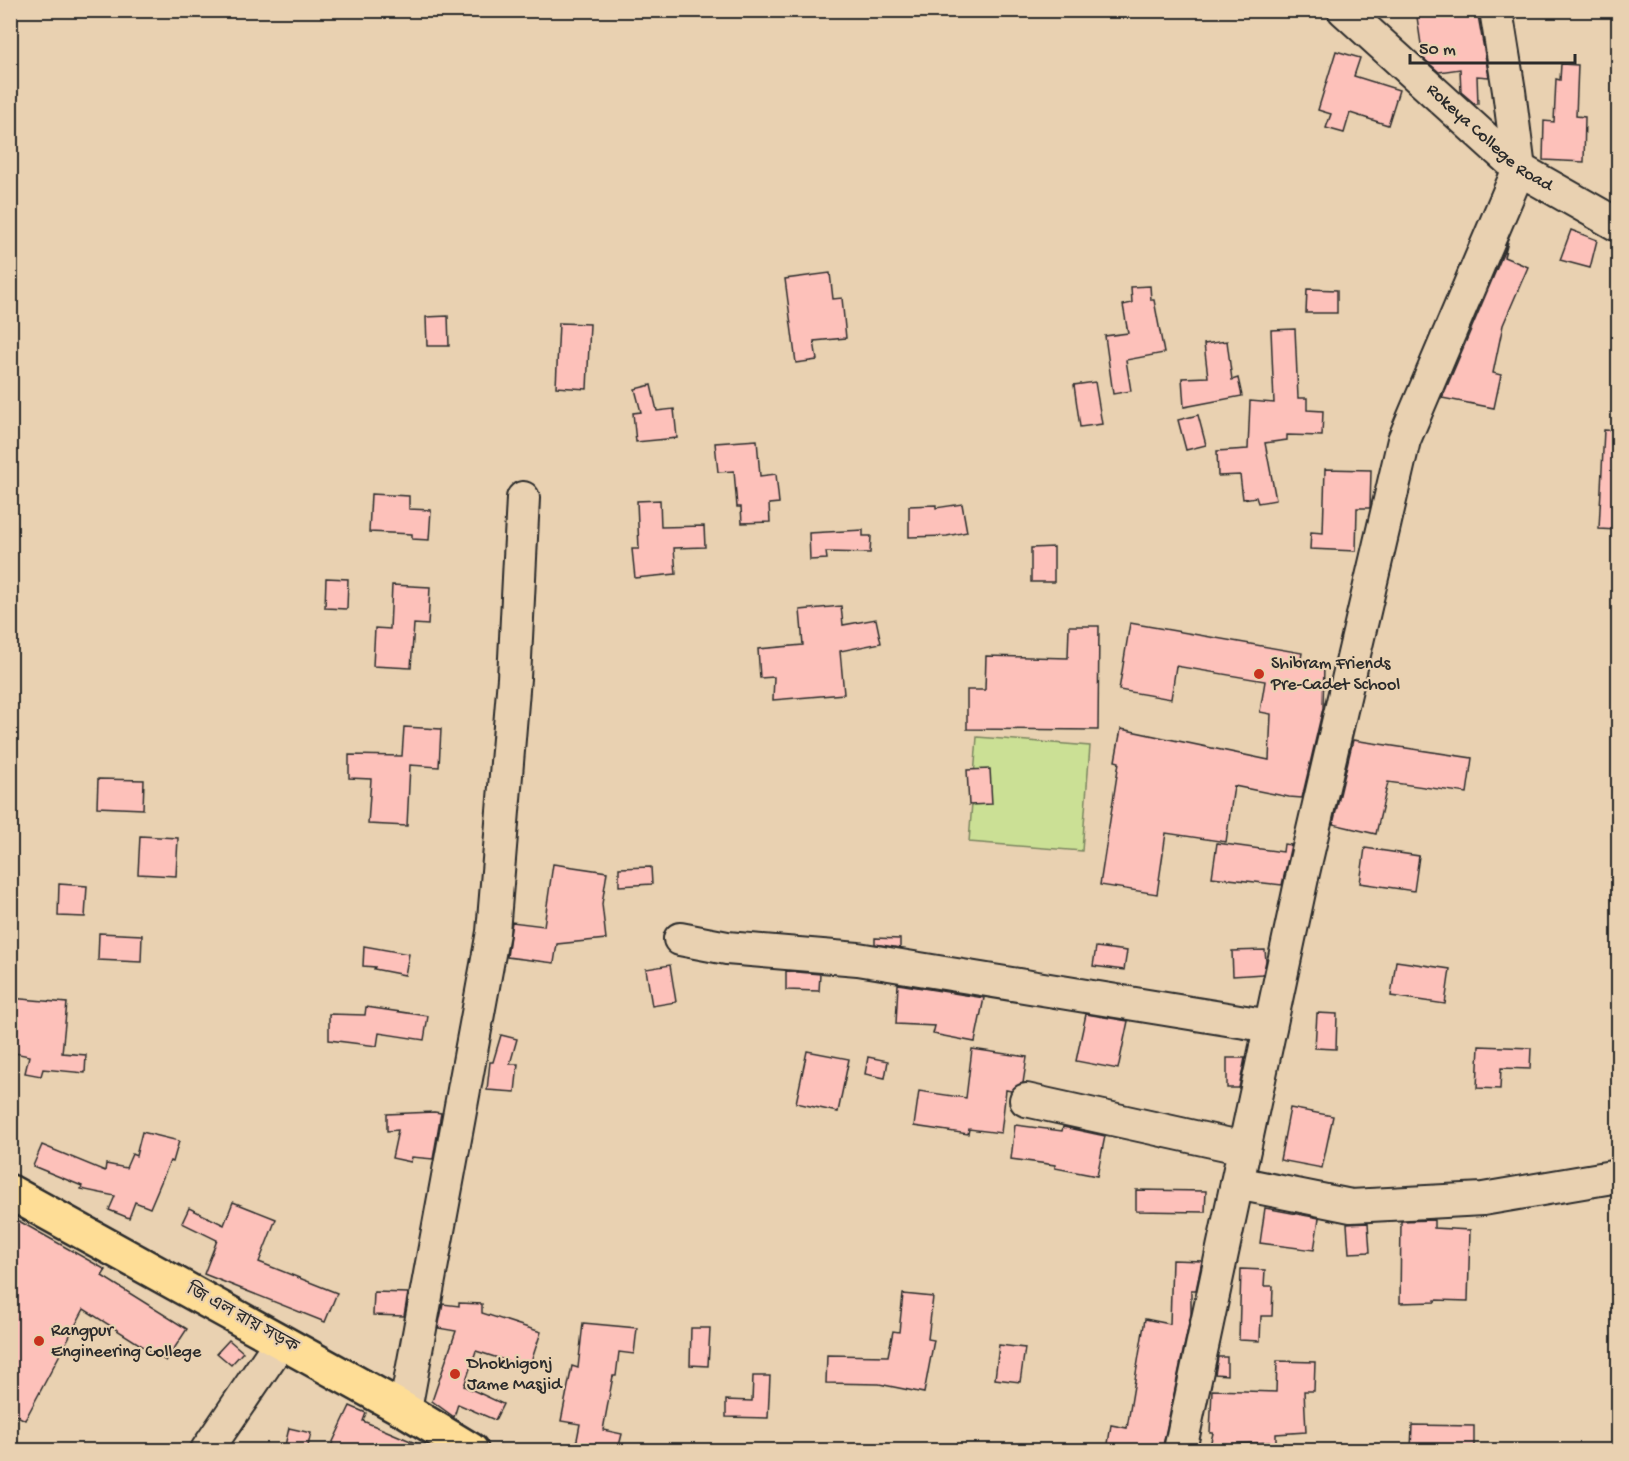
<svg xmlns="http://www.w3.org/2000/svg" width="1629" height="1461" font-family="'Gochi Hand','Noto Sans Bengali',sans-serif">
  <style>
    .green { fill: #cbe095; stroke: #7b8660; stroke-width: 1.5 }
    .building { fill: #fdc1ba; stroke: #2b2b2b; stroke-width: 1.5 }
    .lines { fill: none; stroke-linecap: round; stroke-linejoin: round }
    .minor-casing { stroke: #2b2b2b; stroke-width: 36 }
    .major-casing { stroke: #2b2b2b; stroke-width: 38 }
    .minor { stroke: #e9d1b1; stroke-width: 32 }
    .major { stroke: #fedd96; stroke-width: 33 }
    .poi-dot { fill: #c8321e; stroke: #e9d1b1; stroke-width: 2 }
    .labels { text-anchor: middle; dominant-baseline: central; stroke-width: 4.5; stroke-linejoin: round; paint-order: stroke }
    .street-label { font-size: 18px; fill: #2b2b2b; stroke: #e9d1b1 }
    .poi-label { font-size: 18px; fill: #2b2b2b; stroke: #e9d1b1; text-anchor: start }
  </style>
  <rect width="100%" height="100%" fill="#e9d1b1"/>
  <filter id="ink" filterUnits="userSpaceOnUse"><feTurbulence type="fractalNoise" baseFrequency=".0167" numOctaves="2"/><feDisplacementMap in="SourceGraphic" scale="12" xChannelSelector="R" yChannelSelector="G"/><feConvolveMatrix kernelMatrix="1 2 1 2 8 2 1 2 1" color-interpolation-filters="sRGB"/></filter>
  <g filter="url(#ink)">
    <path class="green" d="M977 737 1090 746 1082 851 969 842Z"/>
    <g class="building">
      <path d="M1416 10H1477L1489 77 1477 76 1478 104H1475L1461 92 1460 69 1439 72 1423 58Z"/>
      <path d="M1336 51 1360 58 1354 76 1399 90 1388 125 1350 113 1344 133 1326 128 1331 114 1318 110Z"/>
      <path d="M1561 64 1578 65 1576 116 1585 117 1584 162 1543 160 1544 121 1554 122 1556 79 1560 80Z"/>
      <path d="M1571 230 1597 240 1590 268 1560 260Z"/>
      <path d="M1508 242 1504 257 1528 267 1503 325 1493 373 1501 375 1494 408 1442 398Z"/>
      <path d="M830 273 833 299 842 298 846 338 814 341 817 360 796 363 785 279Z"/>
      <path d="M1150 286 1151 300H1154L1164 353 1126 360 1131 391 1113 394 1105 336 1128 333 1123 305 1132 303 1131 287Z"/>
      <path d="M1307 289 1337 290V313H1306Z"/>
      <path d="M448 316 449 346H427L426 317Z"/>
      <path d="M559 323 590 324 587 389 556 387Z"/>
      <path d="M1295 329 1298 398H1307V410L1323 411 1322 436 1287 435V440L1265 443 1276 500 1258 503 1256 497 1243 499 1240 475 1218 476 1217 451 1248 449 1250 401 1274 403 1271 330Z"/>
      <path d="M1227 341 1232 380 1238 378 1242 396 1184 407 1182 378 1208 377 1204 344Z"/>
      <path d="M1095 382 1102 424 1080 427 1074 385Z"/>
      <path d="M651 385 657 411 674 409 677 438 636 442 633 413 641 412 635 389Z"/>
      <path d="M1198 415 1206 445 1186 450 1178 420Z"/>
      <path d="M1604 430 1618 431 1617 530 1599 529Z"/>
      <path d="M757 440 760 476 776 474 779 503 769 504 770 522 742 523 741 507H737L734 471 718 472 715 443Z"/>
      <path d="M1325 469 1371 470 1370 508H1357L1356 551 1310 549 1311 532 1323 533Z"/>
      <path d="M371 494 409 496V509L431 510 429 540 412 539V534L369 532Z"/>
      <path d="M660 500 661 527 704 526 705 547 674 548 676 574 635 578 632 549H639L637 501Z"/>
      <path d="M962 504 967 532 947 536 909 537V506L936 505V508Z"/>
      <path d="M863 530V536H871L870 553 826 552 827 559 810 560 809 533Z"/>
      <path d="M1054 547V582H1031V548Z"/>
      <path d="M326 578 348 579 347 609 325 608Z"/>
      <path d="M392 585 430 587 428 625 414 624 411 668 373 666 375 628 390 629Z"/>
      <path d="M841 606 843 625 876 619 881 643 840 651 844 694 773 700 774 677 760 678 758 649 803 645 800 610Z"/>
      <path d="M1130 623 1302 653 1300 664H1324L1323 708 1302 798 1289 797 1234 786 1226 842 1166 833 1157 894 1100 885 1119 762 1115 761 1121 729 1269 760 1271 714 1260 712 1265 681 1176 666 1171 699 1119 690Z"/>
      <path d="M1069 626H1099L1098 730 967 729V690H985L986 656 1068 658Z"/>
      <path d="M404 727 441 729 439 767 410 765 407 826 368 824 371 779 349 778V755L402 756Z"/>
      <path d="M1353 740 1472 758 1467 793 1388 782 1376 834 1333 824Z"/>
      <path d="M990 769 992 804 969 805 967 770Z"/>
      <path d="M98 779 144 780 143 809 97 807Z"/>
      <path d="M140 836 178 838 176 876 138 874Z"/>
      <path d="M1217 843 1283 852 1284 844 1291 845 1282 885 1212 877Z"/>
      <path d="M1365 848 1419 856 1414 891 1360 883Z"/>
      <path d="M553 864 607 872 602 904 606 939 557 944 554 963 507 957 512 922 544 926Z"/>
      <path d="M651 867 652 884 619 886V868Z"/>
      <path d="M59 884 87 886 85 917 58 916Z"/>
      <path d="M99 933 142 935 141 962 98 960Z"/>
      <path d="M875 938 900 939V948L875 944Z"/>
      <path d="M364 946 409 954 405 975 374 969 375 967 363 966Z"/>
      <path d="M1096 947 1127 951 1124 970 1093 966Z"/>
      <path d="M1265 950 1266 961 1263 974 1233 976 1232 951Z"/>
      <path d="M1396 961 1450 969 1445 1004 1391 996Z"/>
      <path d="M670 965 676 1002 652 1006 646 969Z"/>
      <path d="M786 971 820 974 819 991 786 990Z"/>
      <path d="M898 984 984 998 975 1042 933 1034 935 1026 896 1024Z"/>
      <path d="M10 998 67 1003 62 1053 86 1055 85 1073 43 1069 41 1076 25 1073 29 1056 10 1052Z"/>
      <path d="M366 1007 428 1016 424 1040 379 1033 377 1046 329 1040V1014L365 1015Z"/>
      <path d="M1317 1013 1337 1014 1336 1049 1315 1048Z"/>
      <path d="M1086 1014 1128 1021 1118 1069 1076 1061Z"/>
      <path d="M501 1035 517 1039 510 1064H518L515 1092 487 1090 490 1062H493Z"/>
      <path d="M1479 1046 1531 1048 1530 1069 1501 1068 1500 1089 1477 1088Z"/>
      <path d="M972 1049 1027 1057 1023 1083 1011 1091 1006 1090 1001 1133 969 1129 968 1134 914 1126 919 1091 966 1098Z"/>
      <path d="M807 1051 849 1059 838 1112 796 1103Z"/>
      <path d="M868 1057 888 1061 885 1078 865 1074Z"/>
      <path d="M1227 1058H1245L1239 1088H1227Z"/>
      <path d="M1290 1108 1333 1116 1322 1168 1280 1160Z"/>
      <path d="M434 1112 441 1113 433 1159 412 1157 411 1162 392 1158 398 1130 387 1131V1114Z"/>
      <path d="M1015 1125 1062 1131 1063 1127 1105 1136 1097 1176 1055 1168V1165L1011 1159Z"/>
      <path d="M142 1132 179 1141 173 1162 170 1161 150 1208 135 1202 129 1218 109 1210 115 1196 81 1189 82 1186 33 1166 42 1145 105 1171 106 1164 126 1168 132 1154 136 1156Z"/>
      <path d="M1136 1190 1206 1191 1205 1212 1136 1211Z"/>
      <path d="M233 1202 276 1219 259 1262 337 1293 325 1322 204 1274 217 1240 182 1223 189 1208 224 1225Z"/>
      <path d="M1265 1208 1319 1218 1314 1250 1260 1243Z"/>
      <path d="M10 1216 106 1270 102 1276 187 1329 166 1361 84 1309 25 1420 10 1412Z"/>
      <path d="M1434 1220V1228L1470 1230 1468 1301 1435 1300V1302L1400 1303 1401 1221Z"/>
      <path d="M1368 1223 1370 1252 1349 1253 1347 1224Z"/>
      <path d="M1172 1260 1202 1261 1196 1290H1191V1314L1162 1450H1107L1111 1425 1127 1428 1145 1319 1170 1324Z"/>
      <path d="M1241 1269 1265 1270 1264 1286H1273L1272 1316H1261L1260 1341 1239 1340Z"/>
      <path d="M374 1292 408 1293 404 1316 373 1315Z"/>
      <path d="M903 1294 933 1297 928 1339 934 1340 924 1393 879 1384 826 1383 827 1355 888 1356 893 1331 899 1332Z"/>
      <path d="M459 1303 482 1304V1313L541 1332 529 1368 476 1351 464 1386 503 1404 495 1420 458 1404 454 1417 432 1401 456 1331 438 1328 443 1304 459 1306Z"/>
      <path d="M583 1323 637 1328 634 1354 619 1352 616 1376H613L603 1430 622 1434 618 1450H575L580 1424 561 1421 572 1366 578 1368Z"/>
      <path d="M691 1328H710L708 1366 690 1365Z"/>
      <path d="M229 1340 243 1352 231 1365 217 1353Z"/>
      <path d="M999 1345 1025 1348 1020 1382 995 1379Z"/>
      <path d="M1218 1357H1227V1375L1215 1374Z"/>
      <path d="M1277 1361 1315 1362 1314 1391H1304L1306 1432 1276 1434V1442L1232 1444 1231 1450H1209L1213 1433H1210L1212 1390 1276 1392Z"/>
      <path d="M753 1376H770L768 1418 726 1417V1400L752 1401Z"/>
      <path d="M350 1406 366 1413 363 1421 432 1450H329Z"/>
      <path d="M1412 1425 1474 1426V1450H1411Z"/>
      <path d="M289 1428 311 1433 307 1450H284Z"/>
    </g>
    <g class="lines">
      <g class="minor-casing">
        <g id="minor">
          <path id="s1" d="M1344 10 1519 169 1618 225"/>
          <path d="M680 939 727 948 858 959 1270 1026"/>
          <path d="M1026 1100 1244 1148"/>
          <path d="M1237 1183 1351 1206 1483 1199 1618 1176"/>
          <path d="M405 1410 493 932 514 678 523 498"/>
          <path d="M207 1450 281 1341"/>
          <path d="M1180 1450 1303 873 1404 440 1519 169 1509 91 1496 10"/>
        </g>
      </g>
      <g class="major-casing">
        <path id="major" d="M10 1192 405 1410 471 1450"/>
      </g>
      <use href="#minor" class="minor"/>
      <use href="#major" class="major"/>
    </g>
  </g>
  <g class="poi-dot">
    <circle cx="1259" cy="674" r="6"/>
    <circle cx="39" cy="1341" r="6"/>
    <circle cx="455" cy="1374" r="6"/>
  </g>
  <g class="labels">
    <g class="street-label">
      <text stroke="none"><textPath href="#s1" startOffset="194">Rokeya College Road</textPath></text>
      <text transform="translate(242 1319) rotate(29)">জি এল রায় সড়ক</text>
    </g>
    <g class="poi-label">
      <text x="1271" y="664">Shibram Friends<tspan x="1271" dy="21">Pre-Cadet School</tspan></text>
      <text x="51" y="1331">Rangpur<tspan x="51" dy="21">Engineering College</tspan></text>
      <text x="467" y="1364">Dhokhigonj<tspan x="467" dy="21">Jame Masjid</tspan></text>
    </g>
  </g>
  <rect width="1629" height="1461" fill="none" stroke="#e9d1b1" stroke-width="36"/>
  <rect x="18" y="18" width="1593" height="1425" fill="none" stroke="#2b2b2b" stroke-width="2" filter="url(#ink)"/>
  <path d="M1410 54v9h165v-9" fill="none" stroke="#2b2b2b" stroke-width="3"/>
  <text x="1419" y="54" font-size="18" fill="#2b2b2b" stroke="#e9d1b1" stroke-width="4.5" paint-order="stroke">50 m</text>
</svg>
